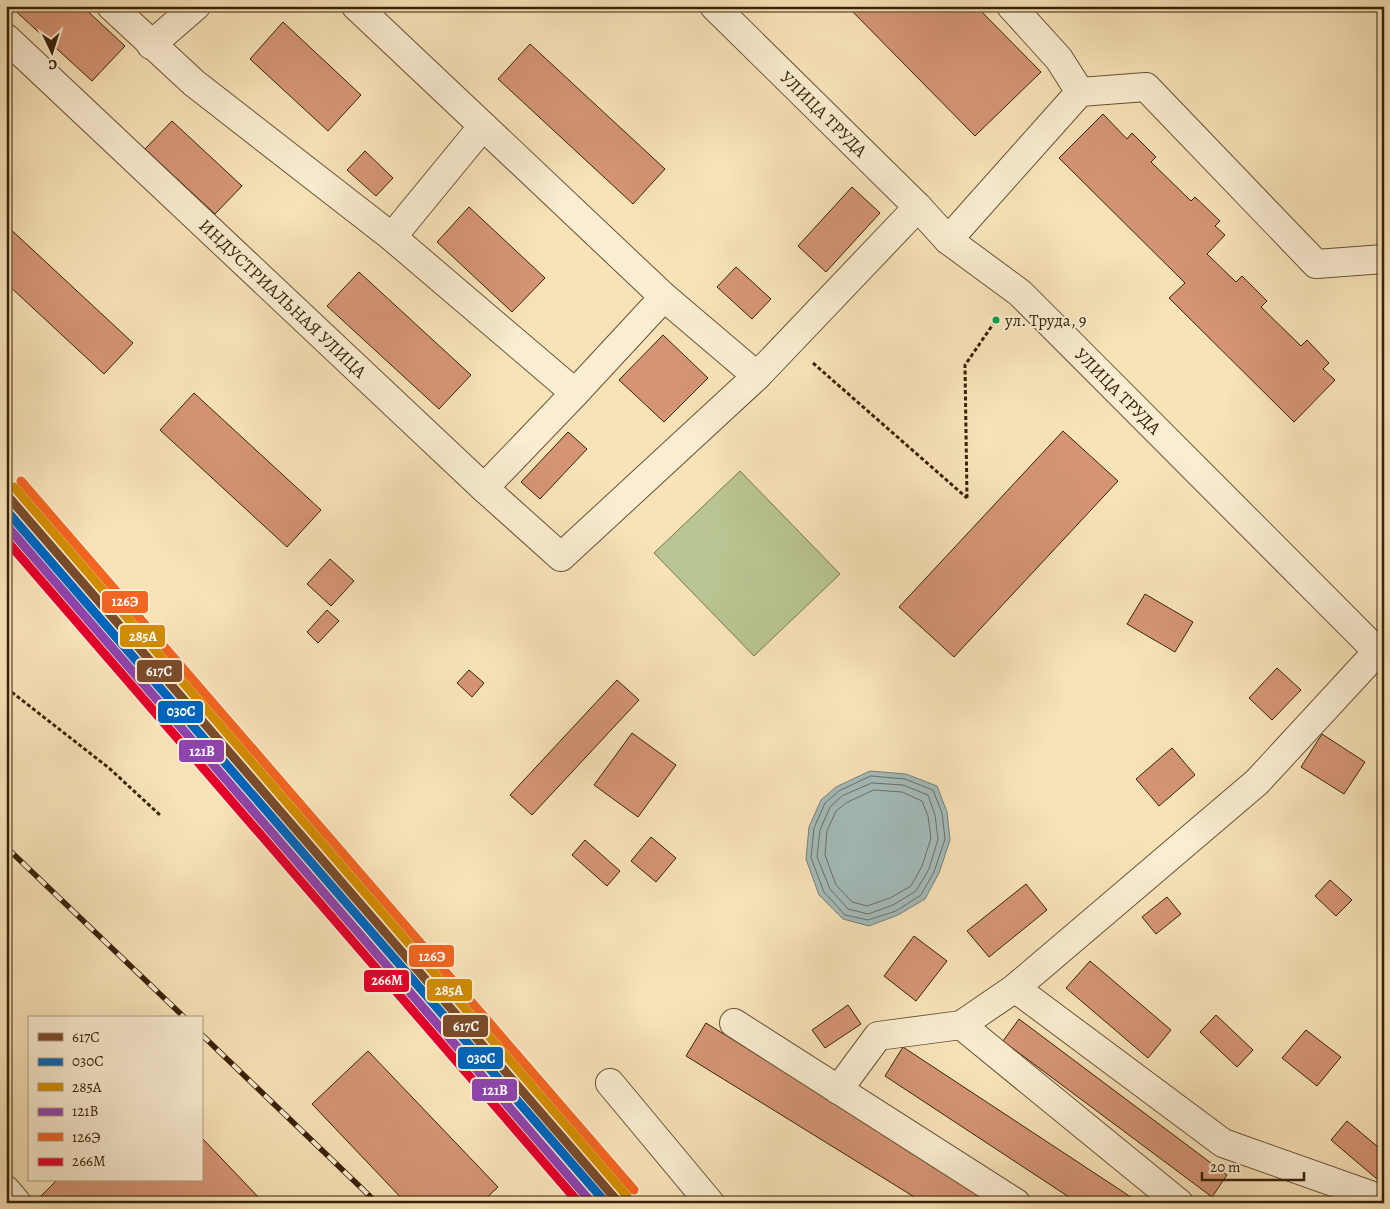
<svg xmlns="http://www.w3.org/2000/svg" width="1390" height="1209" font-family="Alegreya,serif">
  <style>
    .green { fill: #b9c592; stroke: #79744c }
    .water { fill: #a3bbbb; stroke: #797e73 }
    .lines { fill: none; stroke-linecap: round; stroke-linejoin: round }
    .shore { stroke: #6e6e61; stroke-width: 1 }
    .building { fill: #d59575; stroke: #392207 }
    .minor-casing { stroke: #695234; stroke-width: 30 }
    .path { stroke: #392207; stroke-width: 3; stroke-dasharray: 4 2.5; stroke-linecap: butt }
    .minor { stroke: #faedd2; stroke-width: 28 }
    .rail-casing { stroke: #392207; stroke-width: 5.5 }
    .rail { stroke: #faedd2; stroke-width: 4; stroke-dasharray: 11; stroke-linecap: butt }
    .rail-1-casing { stroke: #faedd2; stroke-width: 12 }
    .rail-2-casing { stroke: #faedd2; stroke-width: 12 }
    .rail-3-casing { stroke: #faedd2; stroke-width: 12 }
    .rail-4-casing { stroke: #faedd2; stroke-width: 12 }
    .rail-5-casing { stroke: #faedd2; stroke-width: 12 }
    .rail-6-casing { stroke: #faedd2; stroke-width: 12 }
    .rail-1 { stroke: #7a4b2a; stroke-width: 9 }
    .rail-2 { stroke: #0065bd; stroke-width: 9 }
    .rail-3 { stroke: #d18c01; stroke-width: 9 }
    .rail-4 { stroke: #8e44ad; stroke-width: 9 }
    .rail-5 { stroke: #f26522; stroke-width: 9 }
    .rail-6 { stroke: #e4002b; stroke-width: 9 }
    .bus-dot { fill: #00a651; stroke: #faedd2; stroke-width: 2 }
    .labels { text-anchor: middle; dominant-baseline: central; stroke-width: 4; stroke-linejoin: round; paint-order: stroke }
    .bus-label { font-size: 17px; fill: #392207; stroke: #faedd2; text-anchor: start }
    .street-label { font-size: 18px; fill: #392207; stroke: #faedd2 }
    .line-badge { stroke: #faedd2; stroke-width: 2 }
    .badge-label { font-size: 14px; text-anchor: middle; font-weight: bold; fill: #fff }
  </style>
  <rect width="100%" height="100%" fill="#f8e3b9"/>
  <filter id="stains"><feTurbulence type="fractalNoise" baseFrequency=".004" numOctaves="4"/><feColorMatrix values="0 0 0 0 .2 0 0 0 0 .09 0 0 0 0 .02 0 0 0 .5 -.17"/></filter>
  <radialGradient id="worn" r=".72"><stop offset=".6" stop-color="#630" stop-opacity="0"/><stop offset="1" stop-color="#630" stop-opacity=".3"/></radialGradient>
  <path class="green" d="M740 471 840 574 754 656 654 553Z"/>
  <path class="water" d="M870 771 906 774 937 786 947 812 950 840 939 873 925 899 898 915 869 926 843 919 819 895 806 859 809 827 821 800 836 787Z"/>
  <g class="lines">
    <g class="shore">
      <path d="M871 776 905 779 933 790 942 813 945 839 934 872 921 895 896 911 868 920 845 915 824 892 811 858 814 828 825 803 839 791Z"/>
      <path d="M872 783 903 785 928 795 935 815 938 839 929 869 916 891 893 905 868 914 848 909 830 889 817 857 820 830 830 807 842 796Z"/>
      <path d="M874 790 902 792 922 801 928 816 931 838 922 866 911 886 890 898 867 906 852 902 836 885 825 855 827 831 836 811 846 803Z"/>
    </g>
  </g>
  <g class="building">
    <path d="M10 6H82L125 46 92 81Z"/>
    <path d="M847 6H976L1041 72 975 136Z"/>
    <path d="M283 22 361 95 328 131 250 59Z"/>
    <path d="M530 44 665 169 633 204 498 79Z"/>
    <path d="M1103 114 1127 139 1132 133 1156 157 1151 162 1191 201 1195 197 1220 221 1215 226 1225 235 1207 254 1236 282 1242 276 1267 301 1261 307 1301 346 1307 340 1329 363 1323 369 1335 380 1294 422 1169 298 1185 283 1059 158Z"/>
    <path d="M172 121 242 186 215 214 145 149Z"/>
    <path d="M365 151 393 178 376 196 347 170Z"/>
    <path d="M852 187 880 213 826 272 798 246Z"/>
    <path d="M469 207 545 278 512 312 437 242Z"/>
    <path d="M6 225 133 343 104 374 6 283Z"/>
    <path d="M736 267 771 299 752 319 717 287Z"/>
    <path d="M359 272 471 375 439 409 327 306Z"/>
    <path d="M663 335 708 378 664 422 619 380Z"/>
    <path d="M194 393 321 510 287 547 160 430Z"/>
    <path d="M1063 431 1118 481 954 657 899 607Z"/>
    <path d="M568 432 587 449 540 499 521 482Z"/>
    <path d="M330 559 354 581 331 606 307 584Z"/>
    <path d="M1145 594 1193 622 1175 652 1127 624Z"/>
    <path d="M327 610 339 621 318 643 307 632Z"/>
    <path d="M1277 668 1301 690 1272 720 1249 698Z"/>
    <path d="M469 670 484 683 472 697 457 683Z"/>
    <path d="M617 680 639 700 532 815 510 795Z"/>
    <path d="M632 733 676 765 638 817 594 785Z"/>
    <path d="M1322 734 1365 762 1344 794 1301 767Z"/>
    <path d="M1172 748 1195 775 1159 806 1136 779Z"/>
    <path d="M651 837 676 858 656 882 631 861Z"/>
    <path d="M585 840 620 871 607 886 572 855Z"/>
    <path d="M1330 880 1352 900 1336 916 1315 896Z"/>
    <path d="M1026 884 1047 910 989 957 967 931Z"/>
    <path d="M1167 897 1181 914 1156 934 1142 917Z"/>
    <path d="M914 936 947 961 916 1001 884 976Z"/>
    <path d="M1090 961 1171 1030 1148 1058 1066 988Z"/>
    <path d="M848 1005 861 1024 825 1048 812 1030Z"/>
    <path d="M1216 1015 1253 1050 1237 1067 1200 1032Z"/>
    <path d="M1019 1019 1227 1175 1212 1197 1003 1041Z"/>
    <path d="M706 1023 997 1203H924L686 1056Z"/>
    <path d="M1306 1030 1341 1057 1317 1086 1282 1058Z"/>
    <path d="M903 1047 1140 1203H1078L885 1076Z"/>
    <path d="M368 1051 498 1187 481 1203H406L312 1104Z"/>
    <path d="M1347 1121 1384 1152V1185L1331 1140Z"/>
    <path d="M201 1137 264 1203H47L41 1196 57 1180H201Z"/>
  </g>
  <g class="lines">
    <g class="minor-casing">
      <g id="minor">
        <path d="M111 6 194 83 392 237 575 393"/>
        <path d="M356 6 664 297 757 376"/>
        <path id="s1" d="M714 6 918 207 948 240 1020 293 1384 658"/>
        <path id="s2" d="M6 38 484 488 561 557 757 376 918 207"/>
        <path d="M151 45 196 6"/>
        <path d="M1080 92 1146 87 1316 264 1384 259"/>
        <path d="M392 237 483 126"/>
        <path d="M948 240 1080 92 1059 59 1011 6"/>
        <path d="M484 488 575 393 664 297"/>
        <path d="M1015 988 1223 1143 1384 1200"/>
        <path d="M734 1023 1016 1203"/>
        <path d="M961 1025 1179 1203"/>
        <path d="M610 1083 710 1203"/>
        <path d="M838 1090 878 1036 961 1025 1015 988 1257 782 1377 652"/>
        <path d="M6 1190 17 1203"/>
      </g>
    </g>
    <g class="path">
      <path d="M813 363 967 498"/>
      <path d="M967 498 965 365 996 320"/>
      <path d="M6 690H9L109 768 161 816"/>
    </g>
    <use href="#minor" class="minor"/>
    <g class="rail-casing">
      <g id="rail">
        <path d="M6 847 185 1018"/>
        <path d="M201 1034 377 1203"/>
      </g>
    </g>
    <use href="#rail" class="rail"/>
    <g class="rail-1-casing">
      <path id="rail-1" d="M6 494 619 1203"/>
    </g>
    <g class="rail-2-casing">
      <path id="rail-2" d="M6 510 606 1203"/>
    </g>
    <g class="rail-3-casing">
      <path id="rail-3" d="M14 487 627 1196"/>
    </g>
    <g class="rail-4-casing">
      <path id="rail-4" d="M6 525 592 1203"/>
    </g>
    <g class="rail-5-casing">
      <path id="rail-5" d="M21 481 634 1190"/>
    </g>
    <g class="rail-6-casing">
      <path id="rail-6" d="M6 540 579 1203"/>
    </g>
    <use href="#rail-1" class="rail-1"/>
    <use href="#rail-2" class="rail-2"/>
    <use href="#rail-3" class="rail-3"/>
    <use href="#rail-4" class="rail-4"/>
    <use href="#rail-5" class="rail-5"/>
    <use href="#rail-6" class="rail-6"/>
  </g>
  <circle class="bus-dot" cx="996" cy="320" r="4.5"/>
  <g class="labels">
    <g class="bus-label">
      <text x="1005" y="320">ул. Труда, 9</text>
    </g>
    <g class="street-label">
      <text stroke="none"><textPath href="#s1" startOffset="154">УЛИЦА ТРУДА</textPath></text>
      <text stroke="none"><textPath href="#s2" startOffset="380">ИНДУСТРИАЛЬНАЯ УЛИЦА</textPath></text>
      <text stroke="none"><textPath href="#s1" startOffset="559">УЛИЦА ТРУДА</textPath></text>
    </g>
  </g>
  <g class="line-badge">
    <rect x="101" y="590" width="48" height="24" rx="5" fill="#f26522"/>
    <rect x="119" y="624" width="47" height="24" rx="5" fill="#d18c01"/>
    <rect x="136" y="659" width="47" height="24" rx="5" fill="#7a4b2a"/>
    <rect x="157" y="700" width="47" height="24" rx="5" fill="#0065bd"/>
    <rect x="178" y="739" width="47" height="24" rx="5" fill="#8e44ad"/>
    <rect x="408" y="944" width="47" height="24" rx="5" fill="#f26522"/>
    <rect x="363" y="969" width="47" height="24" rx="5" fill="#e4002b"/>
    <rect x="426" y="978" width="47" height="24" rx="5" fill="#d18c01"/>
    <rect x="442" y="1014" width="47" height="24" rx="5" fill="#7a4b2a"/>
    <rect x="457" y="1046" width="47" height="24" rx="5" fill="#0065bd"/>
    <rect x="471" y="1078" width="47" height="24" rx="5" fill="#8e44ad"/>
  </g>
  <g class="badge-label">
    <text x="125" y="606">126Э</text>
    <text x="143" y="641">285А</text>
    <text x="159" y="676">617C</text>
    <text x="181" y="716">030C</text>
    <text x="202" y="756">121В</text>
    <text x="432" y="961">126Э</text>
    <text x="387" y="985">266М</text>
    <text x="449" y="995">285А</text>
    <text x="466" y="1031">617C</text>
    <text x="481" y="1063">030C</text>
    <text x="495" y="1095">121В</text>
  </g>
  <rect width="1390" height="1209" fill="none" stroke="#f8e3b9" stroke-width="25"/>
  <rect x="8" y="8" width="1375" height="1194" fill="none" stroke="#392207" stroke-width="2.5"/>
  <rect x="12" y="12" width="1365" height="1184" fill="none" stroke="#392207"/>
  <rect x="28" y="1016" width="175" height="165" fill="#faedd2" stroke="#ad9c81"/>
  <rect x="38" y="1033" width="25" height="8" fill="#7a4b2a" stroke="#ad9c81"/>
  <text x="72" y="1042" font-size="15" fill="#392207">617C</text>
  <rect x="38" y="1058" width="25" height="8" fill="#0065bd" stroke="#ad9c81"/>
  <text x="72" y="1066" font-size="15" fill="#392207">030C</text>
  <rect x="38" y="1083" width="25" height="8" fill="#d18c01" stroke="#ad9c81"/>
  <text x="72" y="1092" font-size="15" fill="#392207">285А</text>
  <rect x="38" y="1108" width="25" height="8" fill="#8e44ad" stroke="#ad9c81"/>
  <text x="72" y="1116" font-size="15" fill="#392207">121В</text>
  <rect x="38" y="1133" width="25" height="8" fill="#f26522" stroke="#ad9c81"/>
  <text x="72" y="1142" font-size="15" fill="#392207">126Э</text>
  <rect x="38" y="1158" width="25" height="8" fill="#e4002b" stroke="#ad9c81"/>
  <text x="72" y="1166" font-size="15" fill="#392207">266М</text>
  <g transform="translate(52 52) rotate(176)" stroke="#faedd2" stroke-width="4" paint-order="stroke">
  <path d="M0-4L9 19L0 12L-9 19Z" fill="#392207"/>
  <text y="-8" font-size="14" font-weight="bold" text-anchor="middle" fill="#392207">С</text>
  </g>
  <path d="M1202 1172v8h102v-8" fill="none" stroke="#392207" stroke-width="2.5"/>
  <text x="1210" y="1172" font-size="15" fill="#392207" stroke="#faedd2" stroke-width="4" paint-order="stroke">20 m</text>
  <rect width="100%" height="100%" filter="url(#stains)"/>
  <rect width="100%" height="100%" fill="url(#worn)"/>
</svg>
